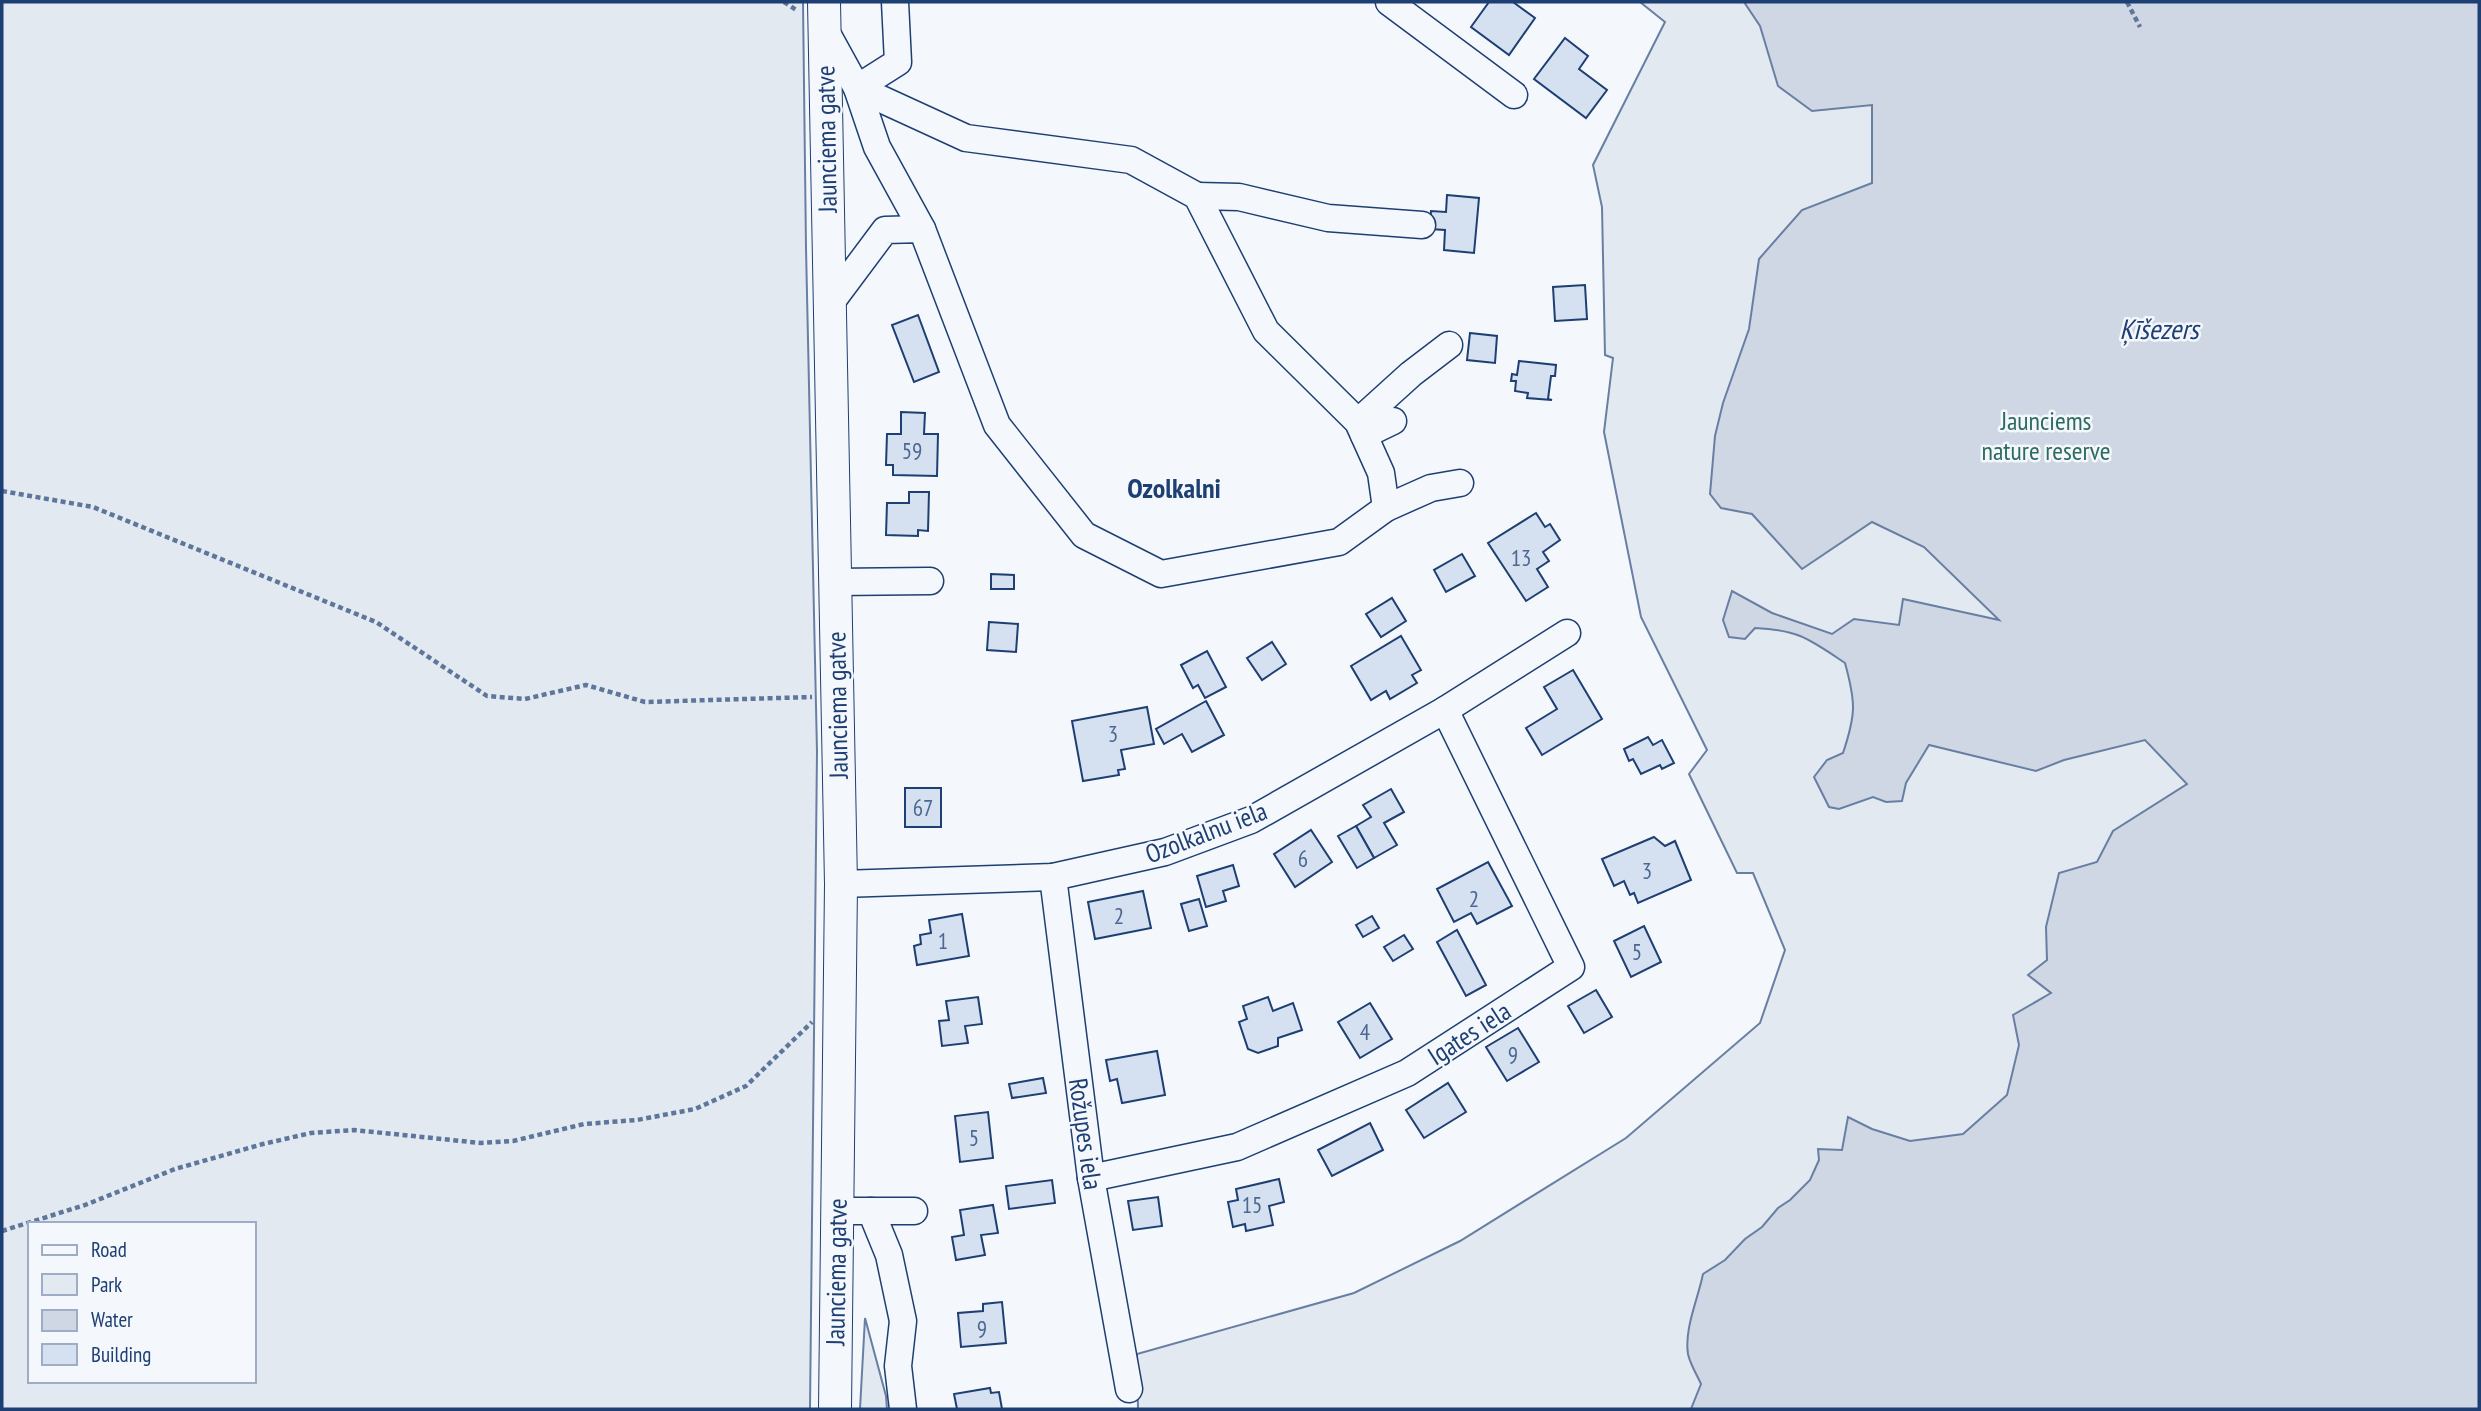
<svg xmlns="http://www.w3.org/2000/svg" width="2481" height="1411" font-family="'PT Sans Narrow',sans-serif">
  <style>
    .green { fill: #e3e9f0; stroke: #687fa3; stroke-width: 2; fill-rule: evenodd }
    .water { fill: #cfd7e4; stroke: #687fa3; stroke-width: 2 }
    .building { fill: #d5e0f0; stroke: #1d3f73; stroke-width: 2 }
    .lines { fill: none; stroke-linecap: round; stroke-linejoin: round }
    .minor-casing { stroke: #1d3f73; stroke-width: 29 }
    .major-casing { stroke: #1d3f73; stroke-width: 34 }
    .path { stroke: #5e769c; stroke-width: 4.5; stroke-dasharray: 5 3.5; stroke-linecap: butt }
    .minor { stroke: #f4f7fb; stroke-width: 26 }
    .major { stroke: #f4f7fb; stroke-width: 32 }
    .labels { text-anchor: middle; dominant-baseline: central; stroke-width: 5; stroke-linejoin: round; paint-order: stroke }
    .number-label { font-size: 23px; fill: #4b6792 }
    .street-label { font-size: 26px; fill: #1d3f73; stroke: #f4f7fb }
    .park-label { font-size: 26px; fill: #2c6c60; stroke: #f4f7fb }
    .water-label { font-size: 28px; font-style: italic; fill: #1d3f73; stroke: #f4f7fb }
    .neighbourhood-label { font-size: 28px; font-weight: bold; fill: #1d3f73; stroke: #f4f7fb }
  </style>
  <rect width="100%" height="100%" fill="#f4f7fb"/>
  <g class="green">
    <path d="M2 2H803L806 248 817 752 810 1409H2ZM30 1224H254V1381H30Z"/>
    <path d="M1640 2H2479V1409H1138L1137 1354 1354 1293 1460 1241 1626 1138 1760 1023 1785 950 1753 873H1737L1689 774 1707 750 1641 617 1604 432 1613 358 1605 355 1602 207 1593 165 1665 22Z"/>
    <path d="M865 1318 886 1396 887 1409H860Z"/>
  </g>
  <path class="water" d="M1744 2H2479V1409H1691L1701 1384C1697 1375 1690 1364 1688 1354 1684 1329 1698 1299 1703 1274L1725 1260 1745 1239 1762 1227 1778 1208 1790 1200 1810 1180 1819 1160 1818 1149 1842 1150 1848 1117 1872 1129 1910 1141 1963 1134 2007 1095 2019 1045 2013 1015 2051 993 2028 975 2047 960 2046 927 2059 873 2097 862 2113 831 2187 784 2145 740 2064 760 2036 771 1929 745 1906 783 1902 801 1886 802 1873 797 1839 809 1829 807 1814 777 1827 760 1843 753C1856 714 1856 703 1845 663 1809 639 1799 630 1755 628L1745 639 1729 637 1723 620 1732 591 1772 613 1832 634 1854 619 1899 625 1903 599 1999 620 1924 547 1872 522 1802 569 1752 514 1721 508 1710 494 1715 436 1723 403 1749 329 1759 259 1802 210 1872 183V105L1812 111 1778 86 1760 26Z"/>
  <g class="building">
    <path d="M1489 2H1513L1535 18 1509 55 1471 27Z"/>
    <path d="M1565 38 1588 56 1579 69 1607 90 1586 118 1534 79Z"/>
    <path d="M1447 195 1479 198 1474 253 1444 250 1445 230 1430 229 1431 211 1446 212Z"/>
    <path d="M1585 285 1587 319 1555 321 1553 287Z"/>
    <path d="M918 315 939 372 914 382 892 325Z"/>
    <path d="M1470 333 1497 336 1495 363 1467 360Z"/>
    <path d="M1519 361 1556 365 1555 376H1551L1548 399 1552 400 1527 398 1528 393 1515 391 1516 381H1511L1512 374 1517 375Z"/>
    <path d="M901 412 925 413 924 434H938L937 476 893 475V465H886L887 434H901Z"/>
    <path d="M909 492H929L928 531 918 530V536L886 535 887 503H909Z"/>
    <path d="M1536 513 1545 527 1550 524 1560 540 1543 552 1549 561 1537 569 1548 587 1526 601 1488 543Z"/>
    <path d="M1462 554 1475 576 1446 592 1434 570Z"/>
    <path d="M991 574 1014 575V589H991Z"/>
    <path d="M1392 598 1406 621 1381 637 1366 614Z"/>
    <path d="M989 622 1018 624 1016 652 987 650Z"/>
    <path d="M1401 636 1421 670 1412 675 1417 683 1390 699 1386 691 1371 700 1351 666Z"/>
    <path d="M1272 642 1286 664 1262 680 1247 658Z"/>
    <path d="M1207 651 1226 687 1205 698 1198 685 1193 688 1181 665Z"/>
    <path d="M1573 670 1602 719 1542 755 1526 728 1557 709 1544 687Z"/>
    <path d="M1206 701 1224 735 1192 752 1182 734 1164 744 1156 729Z"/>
    <path d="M1147 707 1154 744 1121 750 1125 769 1118 770 1119 775 1083 781 1072 721Z"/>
    <path d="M1648 737 1653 745 1662 740 1674 763 1662 769 1660 765 1641 774 1633 759 1629 761 1624 749Z"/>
    <rect x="905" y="788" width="36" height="39"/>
    <path d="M1391 789 1404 812 1384 823 1397 845 1374 858 1356 826 1371 817 1363 805Z"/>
    <path d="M1356 826 1374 858 1357 868 1338 836Z"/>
    <path d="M1311 830 1332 862 1295 887 1274 854Z"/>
    <path d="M1654 837 1665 846 1675 841 1691 880 1638 903 1634 893 1630 895 1624 881 1614 886 1602 859Z"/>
    <path d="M1488 862 1512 906 1477 924 1471 913 1454 922 1437 889Z"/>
    <path d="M1233 865 1239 886 1223 891 1226 901 1206 907 1197 876Z"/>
    <path d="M1143 891 1151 928 1095 939 1088 902Z"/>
    <path d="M1199 899 1207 926 1189 931 1181 904Z"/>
    <path d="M962 914 969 956 917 965 914 946 921 944 920 935 931 933 929 920Z"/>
    <path d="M1372 916 1379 928 1363 937 1356 925Z"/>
    <path d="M1644 926 1661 962 1631 977 1614 941Z"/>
    <path d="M1457 930 1486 985 1466 996 1437 942Z"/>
    <path d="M1404 935 1413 949 1393 961 1384 947Z"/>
    <path d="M1596 990 1612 1017 1584 1033 1568 1006Z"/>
    <path d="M978 997 982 1024 965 1026 968 1043 942 1046 939 1021 949 1020 946 1001Z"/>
    <path d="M1268 997 1273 1011 1293 1003 1302 1030 1278 1038V1046L1258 1053 1248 1049 1239 1022 1247 1019 1243 1006Z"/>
    <path d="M1370 1003 1392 1039 1360 1058 1338 1022Z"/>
    <path d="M1518 1028 1539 1062 1507 1081 1486 1047Z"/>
    <path d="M1157 1051 1165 1095 1122 1103 1117 1079 1110 1081 1106 1060Z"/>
    <path d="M1043 1078 1046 1093 1012 1098 1009 1084Z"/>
    <path d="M1448 1083 1466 1112 1424 1138 1406 1110Z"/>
    <path d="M988 1112 993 1158 960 1162 955 1116Z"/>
    <path d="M1370 1123 1383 1150 1332 1176 1318 1150Z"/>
    <path d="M1279 1179 1284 1202 1269 1206 1273 1225 1246 1231 1245 1224 1233 1227 1228 1202 1238 1200 1236 1189Z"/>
    <path d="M1052 1180 1055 1203 1009 1209 1006 1186Z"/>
    <path d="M1158 1197 1162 1226 1133 1230 1128 1201Z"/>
    <path d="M993 1205 998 1233 981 1235 985 1255 956 1260 952 1237 964 1235 960 1210Z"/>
    <path d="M1002 1302 1006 1343 961 1347 958 1313 983 1311V1304Z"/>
    <path d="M990 1388 991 1393 999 1392 1002 1409H957L954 1394Z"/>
  </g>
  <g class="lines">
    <g class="minor-casing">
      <g id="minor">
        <path d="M895 2 898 62 857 88 877 147 922 229"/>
        <path d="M1389 2 1514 95"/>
        <path d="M824 28 857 88 966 138 1131 160 1197 196 1266 331 1358 422 1381 473 1386 508 1339 542 1161 574 1084 535 997 425 922 229 885 230 829 305"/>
        <path d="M1197 196 1239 197 1328 218 1422 225"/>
        <path d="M1358 422 1411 374 1449 345"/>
        <path d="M1364 435 1393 421"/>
        <path d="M1386 508 1431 488 1460 483"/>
        <path d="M834 582 930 581"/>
        <path d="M1053 877 1091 1178 1129 1389"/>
        <path d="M841 884 1053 877 1165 852 1251 820 1445 710 1567 633"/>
        <path d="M1091 1178 1237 1147 1407 1073 1571 967 1445 710"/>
        <path d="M836 1211H871L889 1255 903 1321 898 1366 903 1409"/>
        <path d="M871 1211H914"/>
      </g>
    </g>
    <g class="major-casing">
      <path id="major" d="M824 2 841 884 835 1409"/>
    </g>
    <g class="path">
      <path d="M784 2 798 11"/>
      <path d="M2127 2 2140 27"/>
      <path d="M2 491 93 507 376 622 487 696 525 699 586 685 645 702 812 697"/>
      <path d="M2 1231 85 1205 175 1169 263 1144 311 1133 354 1130 481 1143 513 1141 584 1124 637 1120 695 1109 746 1086 812 1022"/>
    </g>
    <use href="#minor" class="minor"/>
    <use href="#major" class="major"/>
  </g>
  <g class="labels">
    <g class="number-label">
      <text x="912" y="450">59</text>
      <text x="1521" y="557">13</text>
      <text x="1113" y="733">3</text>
      <text x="923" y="807">67</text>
      <text x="1303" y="858">6</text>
      <text x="1647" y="870">3</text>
      <text x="1474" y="898">2</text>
      <text x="1119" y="915">2</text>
      <text x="943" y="940">1</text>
      <text x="1637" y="951">5</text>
      <text x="1365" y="1031">4</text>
      <text x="1513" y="1054">9</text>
      <text x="974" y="1137">5</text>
      <text x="1252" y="1204">15</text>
      <text x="982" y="1328">9</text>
    </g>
    <g class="street-label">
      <text transform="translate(826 139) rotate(-91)">Jaunciema gatve</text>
      <text transform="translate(837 705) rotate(-91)">Jaunciema gatve</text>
      <text transform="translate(1206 832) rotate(-21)">Ozolkalnu iela</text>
      <text transform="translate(1469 1033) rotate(-33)">Igates iela</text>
      <text transform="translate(1086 1134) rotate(82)">Rožupes iela</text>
      <text transform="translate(836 1272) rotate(-89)">Jaunciema gatve</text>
    </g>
    <g class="park-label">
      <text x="2046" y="420">Jaunciems<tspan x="2046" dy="30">nature reserve</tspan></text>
    </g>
    <g class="water-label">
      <text x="2159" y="328">Ķīšezers</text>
    </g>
    <g class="neighbourhood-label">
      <text x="1174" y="487">Ozolkalni</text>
    </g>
  </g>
  <rect width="2481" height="1411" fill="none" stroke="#1d3f73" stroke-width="7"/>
  <rect x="28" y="1222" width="228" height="161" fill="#f4f7fb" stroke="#9eadc5" stroke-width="2"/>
  <rect x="42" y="1245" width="35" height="10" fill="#f4f7fb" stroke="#9eadc5" stroke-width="2"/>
  <text x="91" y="1257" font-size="21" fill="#1d3f73">Road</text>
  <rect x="42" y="1274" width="35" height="21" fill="#e3e9f0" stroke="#9eadc5" stroke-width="2"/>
  <text x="91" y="1292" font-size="21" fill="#1d3f73">Park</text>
  <rect x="42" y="1310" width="35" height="21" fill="#cfd7e4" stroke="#9eadc5" stroke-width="2"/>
  <text x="91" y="1327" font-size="21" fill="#1d3f73">Water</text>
  <rect x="42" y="1344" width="35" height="21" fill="#d5e0f0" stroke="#9eadc5" stroke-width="2"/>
  <text x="91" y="1362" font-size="21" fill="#1d3f73">Building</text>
</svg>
